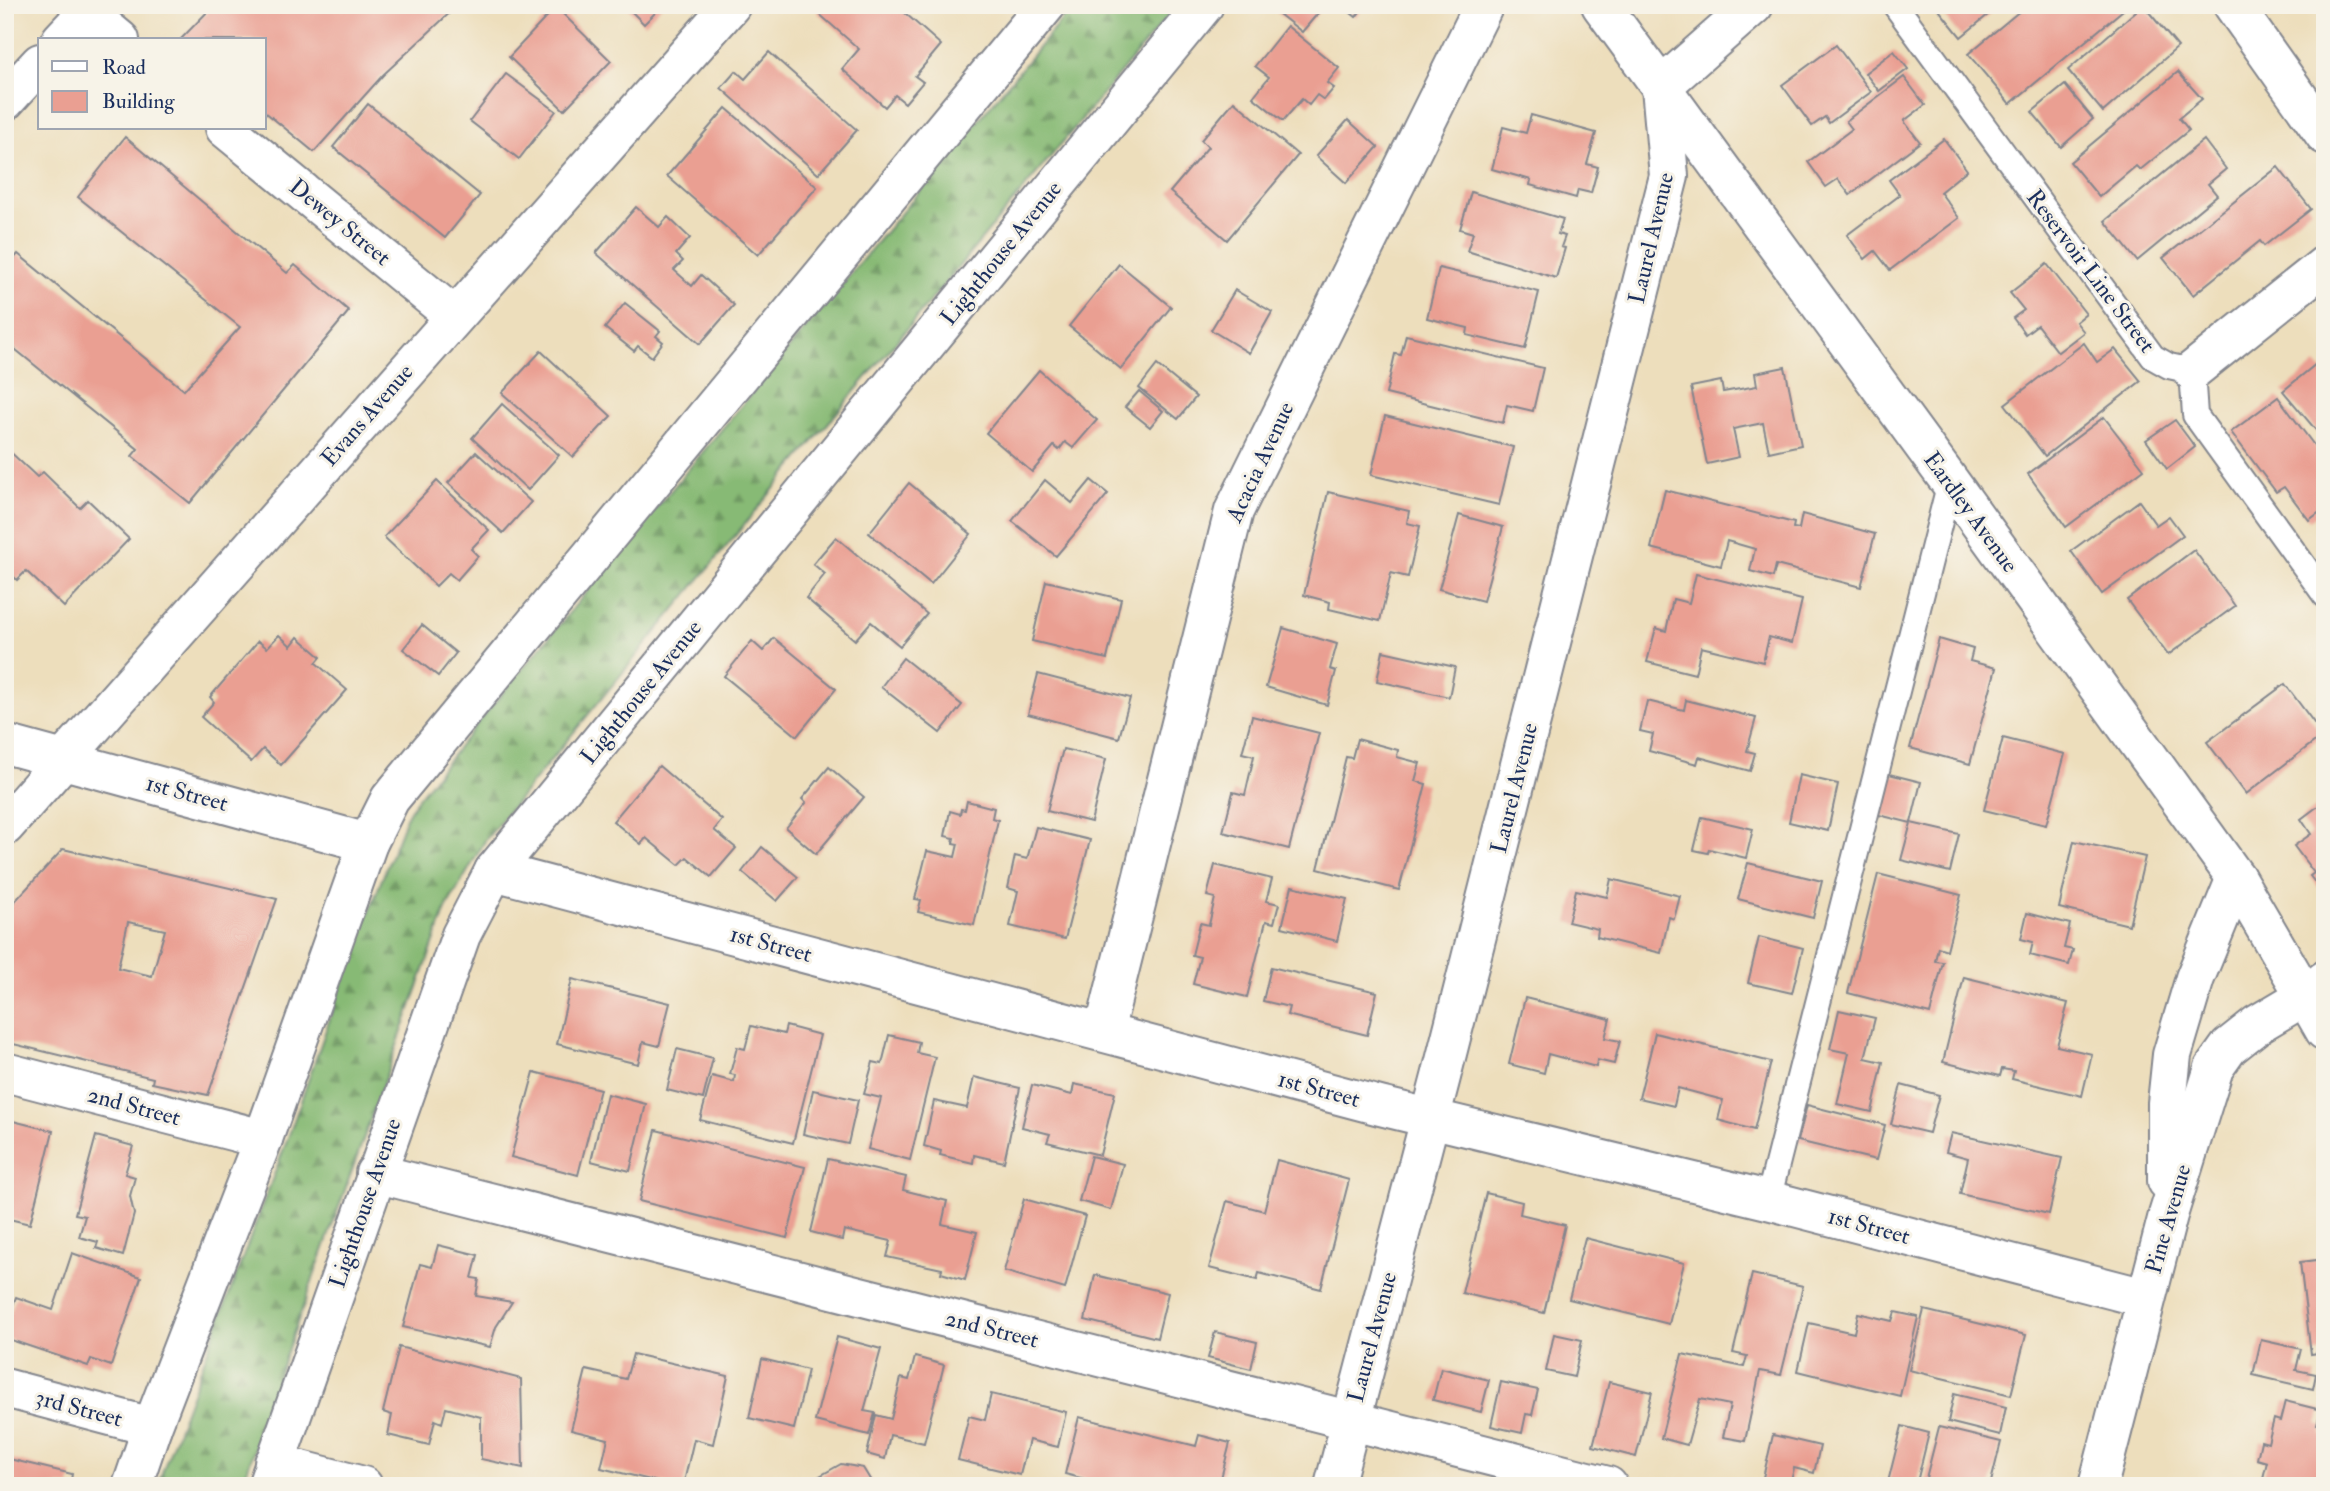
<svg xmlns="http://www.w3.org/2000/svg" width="2330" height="1491" font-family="'IM FELL Double Pica',serif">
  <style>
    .forest { fill: url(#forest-firs); stroke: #517469; stroke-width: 2 }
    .building { fill: #ea9f92; fill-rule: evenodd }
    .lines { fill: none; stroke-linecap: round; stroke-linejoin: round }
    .service-casing { stroke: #84868d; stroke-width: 28 }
    .minor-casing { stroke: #84868d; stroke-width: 42 }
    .tertiary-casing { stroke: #84868d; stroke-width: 42 }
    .secondary-casing { stroke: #84868d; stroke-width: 42 }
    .service { stroke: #fff; stroke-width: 24 }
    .minor { stroke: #fff; stroke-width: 38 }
    .tertiary { stroke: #fff; stroke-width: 38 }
    .secondary { stroke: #fff; stroke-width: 38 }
    .labels { text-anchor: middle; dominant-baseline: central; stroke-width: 6; stroke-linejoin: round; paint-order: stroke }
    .street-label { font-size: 23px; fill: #1b2f5e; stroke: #f7f3e8 }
  </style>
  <defs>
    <pattern id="forest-firs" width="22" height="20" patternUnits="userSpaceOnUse" patternTransform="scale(1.75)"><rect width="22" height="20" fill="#87ba74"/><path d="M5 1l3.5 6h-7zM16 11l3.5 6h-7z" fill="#6e9862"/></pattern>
  </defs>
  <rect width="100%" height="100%" fill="#f7f3e8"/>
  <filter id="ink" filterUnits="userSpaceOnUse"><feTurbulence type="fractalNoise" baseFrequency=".0143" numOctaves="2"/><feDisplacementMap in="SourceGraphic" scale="14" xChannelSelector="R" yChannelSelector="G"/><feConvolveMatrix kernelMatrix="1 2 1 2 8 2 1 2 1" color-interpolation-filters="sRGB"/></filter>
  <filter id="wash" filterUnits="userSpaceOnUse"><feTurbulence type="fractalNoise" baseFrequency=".00686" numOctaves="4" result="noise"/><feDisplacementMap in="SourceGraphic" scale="28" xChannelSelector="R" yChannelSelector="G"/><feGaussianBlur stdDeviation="1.57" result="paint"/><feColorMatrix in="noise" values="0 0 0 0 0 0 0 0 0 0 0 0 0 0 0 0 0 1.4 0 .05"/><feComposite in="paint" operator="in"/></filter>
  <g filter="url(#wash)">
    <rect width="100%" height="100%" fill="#eddebc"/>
    <path class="forest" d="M1074 5H1177L790 469 486 839 446 909 281 1368 242 1486H157L290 1132 353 953 406 818 415 802 477 724Z"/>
    <g id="blocks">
      <g class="building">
        <path d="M214 5H452L455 8 383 75 314 152 264 111V40H180Z"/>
        <path d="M625 5H663L644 24Z"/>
        <path d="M823 5H896L941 45 915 76 923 82 905 103 895 95 885 107 842 69 859 49 817 12Z"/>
        <path d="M1271 5H1311L1319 12 1302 32 1270 7Z"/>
        <path d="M1341 5H1365L1356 17Z"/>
        <path d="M1935 5H2000L1961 37Z"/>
        <path d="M2027 5H2129L2010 104 1968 54Z"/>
        <path d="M2143 5 2178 47 2103 112 2068 70Z"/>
        <path d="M556 7 611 61 564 110 509 57Z"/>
        <path d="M1287 26 1339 68 1327 83 1334 88 1324 100 1317 95 1309 105 1302 99 1283 121 1253 97 1269 77 1255 66Z"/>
        <path d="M1836 45 1871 92 1829 123 1825 117 1812 126 1782 85Z"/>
        <path d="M1894 51 1908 69 1879 91 1865 73Z"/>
        <path d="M769 52 857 130 818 174 721 88 736 71 745 79Z"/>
        <path d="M2178 72 2202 99 2179 118 2189 130 2140 170 2136 166 2099 197 2070 162Z"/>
        <path d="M506 74 556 111 519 159 470 121Z"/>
        <path d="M1904 77 1925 105 1904 121 1920 142 1850 195 1838 179 1826 187 1808 162 1852 129 1846 121Z"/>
        <path d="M2065 85 2093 119 2061 147 2032 112Z"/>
        <path d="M1234 101 1298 155 1227 240 1170 192 1208 147 1201 140Z"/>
        <path d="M368 104 480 195 445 238 333 147Z"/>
        <path d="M726 108 817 187 758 255 667 176Z"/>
        <path d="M1531 115 1596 133 1587 164 1598 167 1591 193 1578 190 1576 198 1530 185 1531 180 1492 169 1503 127 1526 133Z"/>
        <path d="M1348 120 1378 147 1346 183 1316 156Z"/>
        <path d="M125 137 287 273 295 265 349 311 190 503 132 456 138 449 5 341V269L18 254 184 390 240 327 78 197Z"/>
        <path d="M1944 139 1967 170 1940 192 1959 218 1890 270 1875 251 1865 259 1847 235 1900 195 1889 180Z"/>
        <path d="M2204 140 2226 169 2208 184 2217 195 2137 261 2105 221Z"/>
        <path d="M2278 167 2311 209 2264 246 2260 241 2193 295 2163 258Z"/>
        <path d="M1471 192 1563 219 1558 234 1565 236 1561 247 1565 248 1556 278 1467 251 1473 233 1460 229Z"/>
        <path d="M636 207 659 227 668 217 690 238 676 254 683 261 674 270 692 286 701 275 734 305 700 344 596 253Z"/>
        <path d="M1119 264 1171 307 1121 369 1069 326Z"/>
        <path d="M2047 264 2086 314 2076 322 2084 332 2058 352 2037 325 2025 334 2013 318 2024 310 2010 293Z"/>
        <path d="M1439 268 1539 292 1525 349 1467 335 1468 328 1427 318Z"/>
        <path d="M1235 290 1272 312 1249 353 1211 330Z"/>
        <path d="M625 303 660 331 656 336 663 342 652 357 638 346 634 351 605 328Z"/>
        <path d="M1406 335 1543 368 1533 411 1507 405 1503 423 1386 394 1395 354 1401 355Z"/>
        <path d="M2084 343 2097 362 2115 349 2141 381 2045 456 2005 404Z"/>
        <path d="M541 351 611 416 573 457 502 393Z"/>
        <path d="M2316 364 2325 374V441L2283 391Z"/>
        <path d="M1157 365 1196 397 1178 419 1139 388Z"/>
        <path d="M1785 367 1801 445 1769 452 1763 423 1733 429 1739 457 1707 464 1691 387 1721 381 1723 392 1757 386 1755 373Z"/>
        <path d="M1039 370 1097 420 1073 448 1065 442 1059 450 1054 446 1032 472 986 433Z"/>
        <path d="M1139 391 1163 411 1150 427 1125 407Z"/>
        <path d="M2278 397 2325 460V508L2309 520 2284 487 2276 492 2231 432Z"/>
        <path d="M502 404 559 455 528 490 472 438Z"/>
        <path d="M1385 416 1513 447 1499 505 1371 475Z"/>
        <path d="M2104 417 2144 469 2066 527 2028 474Z"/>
        <path d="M2175 420 2195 447 2167 469 2146 440Z"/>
        <path d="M5 447 37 477 43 472 80 508 88 500 129 539 64 607 26 571 17 580 5 568Z"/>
        <path d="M476 452 531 502 503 533 448 483Z"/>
        <path d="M1045 480 1072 503 1091 480 1108 494 1056 556 1012 521Z"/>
        <path d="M437 481 489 530 471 549 478 556 457 580 449 573 436 586 384 537Z"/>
        <path d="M909 483 971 534 931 584 869 533Z"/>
        <path d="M1665 490 1794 523 1793 528 1799 529 1802 514 1875 534 1861 587 1776 565 1773 577 1750 571 1755 549 1727 541 1721 566 1651 548Z"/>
        <path d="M1328 492 1409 511 1407 523 1420 526 1408 577 1391 573 1380 621 1329 609 1330 602 1304 595Z"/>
        <path d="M2139 501 2156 525 2169 516 2183 535 2102 594 2071 551Z"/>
        <path d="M1459 515 1503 527 1483 601 1439 589Z"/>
        <path d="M836 537 927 614 900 646 871 622 855 640 806 598 825 574 813 564Z"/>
        <path d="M2194 550 2235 606 2168 655 2127 600Z"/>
        <path d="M1696 574 1802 600 1792 643 1769 637 1763 662 1701 647 1695 674 1647 662 1656 628 1666 631 1673 599 1689 603Z"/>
        <path d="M1046 581 1121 599 1107 659 1032 641Z"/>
        <path d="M422 625 456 653 438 676 403 649Z"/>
        <path d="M1283 628 1337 644 1330 669 1336 671 1327 705 1266 687Z"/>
        <path d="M279 635 291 646 298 637 321 657 316 663 347 690 281 765 263 749 251 762 201 717 214 702 210 697 258 641 267 648Z"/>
        <path d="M774 638 836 689 797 736 724 676 752 641 763 651Z"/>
        <path d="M1939 639 1973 649 1970 661 1996 668 1970 764 1910 748Z"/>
        <path d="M1383 651 1455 667 1449 697 1377 681Z"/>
        <path d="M903 658 962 705 940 733 881 687Z"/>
        <path d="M1038 674 1130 698 1119 738 1028 714Z"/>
        <path d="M2285 684 2323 735 2246 794 2207 742Z"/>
        <path d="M1686 700 1756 718 1747 751 1755 753 1750 771 1699 757 1697 764 1649 751 1653 734 1640 731 1647 701 1684 710Z"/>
        <path d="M1252 716 1319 733 1289 849 1223 832 1233 792 1245 795 1254 756 1242 753Z"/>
        <path d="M2003 738 2065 754 2046 825 1984 810Z"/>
        <path d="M1357 739 1398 750 1397 757 1420 763 1415 781 1426 784 1399 890 1318 869 1346 757 1352 758Z"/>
        <path d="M1063 749 1106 759 1091 822 1047 811Z"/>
        <path d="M659 766 722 820 714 830 736 848 711 877 687 857 679 865 646 838 641 844 613 821Z"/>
        <path d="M829 767 864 797 816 854 786 828 806 803 802 799Z"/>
        <path d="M1885 773 1921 782 1911 823 1959 834 1950 872 1901 860 1911 823 1875 814Z"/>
        <path d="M1799 775 1838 784 1828 831 1789 822Z"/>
        <path d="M967 801 994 808 992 818 998 820 974 925 918 912 921 900 915 899 927 851 955 857 958 844 953 843 954 838 945 836 950 811 960 814 961 809 965 810Z"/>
        <path d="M2325 801V892L2323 893 2310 876 2314 873 2294 846 2311 834 2301 819Z"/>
        <path d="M1702 817 1753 829 1746 858 1709 849 1708 853 1694 850Z"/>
        <path d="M1036 827 1090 840 1065 939 1010 926 1018 891 1008 888 1015 856 1027 859Z"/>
        <path d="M2074 841 2145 857 2129 925 2059 908Z"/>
        <path d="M762 847 798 877 777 901 742 872Z"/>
        <path d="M63 849 277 899 208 1095 152 1083 153 1078 5 1042V912ZM128 922 165 930 152 976 118 968Z"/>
        <path d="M1748 863 1822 881 1813 918 1738 899Z"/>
        <path d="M1215 865 1272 879 1266 901 1279 904 1274 923 1266 921 1247 997 1193 984 1200 957 1192 955 1200 923 1209 925 1215 898 1207 896Z"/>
        <path d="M1878 874 1961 895 1947 950 1938 947 1935 961 1943 962 1930 1014 1848 993Z"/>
        <path d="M1611 879 1680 896 1674 919 1669 917 1661 953 1597 937 1598 929 1568 922 1576 890 1607 897Z"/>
        <path d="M1292 886 1347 899 1337 941 1282 927Z"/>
        <path d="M2027 913 2070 924 2064 948 2073 950 2069 965 2030 955 2033 942 2021 939Z"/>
        <path d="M1759 937 1803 948 1792 993 1748 983Z"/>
        <path d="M1271 967 1377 992 1367 1035 1287 1015 1289 1007 1263 1001Z"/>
        <path d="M1964 977 2068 1003 2057 1046 2092 1054 2082 1096 2012 1079 2014 1071 2002 1069 2000 1076 1943 1062Z"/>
        <path d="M572 979 670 1003 659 1046 643 1042 638 1064 557 1044Z"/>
        <path d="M1525 998 1610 1019 1605 1038 1620 1041 1614 1064 1597 1060 1596 1067 1548 1054 1544 1073 1509 1064Z"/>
        <path d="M1839 1010 1875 1018 1865 1058 1883 1062 1872 1112 1837 1104 1849 1053 1830 1049Z"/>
        <path d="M751 1026 784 1034 786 1026 820 1035 793 1143 700 1120 712 1076 734 1082 735 1075 730 1074 737 1047 745 1049Z"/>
        <path d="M1655 1033 1771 1062 1754 1130 1718 1120 1723 1100 1678 1088 1674 1106 1639 1098Z"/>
        <path d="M889 1035 919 1042 917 1053 935 1057 910 1160 868 1149 881 1098 864 1094 873 1062 882 1064Z"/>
        <path d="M677 1049 713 1058 703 1099 667 1090Z"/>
        <path d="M534 1072 600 1089 578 1175 511 1157Z"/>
        <path d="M974 1077 1020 1088 1004 1162 974 1155 973 1163 940 1155 941 1151 924 1146 934 1101 967 1108Z"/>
        <path d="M1074 1084 1115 1093 1100 1155 1047 1142 1050 1134 1022 1127 1032 1085 1072 1095Z"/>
        <path d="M1901 1085 1939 1095 1929 1133 1891 1124Z"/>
        <path d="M813 1090 858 1100 848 1144 803 1134Z"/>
        <path d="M607 1094 646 1104 630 1171 591 1161Z"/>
        <path d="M1807 1105 1885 1125 1876 1160 1798 1141Z"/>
        <path d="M5 1119 53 1131 30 1224 5 1218Z"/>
        <path d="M656 1130 805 1167 787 1238 639 1201Z"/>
        <path d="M1951 1133 2062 1158 2049 1214 1960 1194 1968 1158 1946 1152Z"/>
        <path d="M96 1136 133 1146 125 1174 135 1177 130 1196 134 1214 123 1256 96 1248 98 1242 79 1237 85 1216 75 1214Z"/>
        <path d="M1091 1156 1123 1164 1111 1210 1079 1201Z"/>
        <path d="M828 1159 906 1177 903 1190 947 1201 942 1224 977 1232 965 1280 941 1273 942 1269 887 1257 891 1241 844 1230 842 1240 811 1232Z"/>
        <path d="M1277 1160 1349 1180 1321 1289 1259 1273 1257 1280 1209 1268 1227 1201 1264 1211Z"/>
        <path d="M1486 1193 1522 1202 1520 1214 1565 1225 1544 1313 1462 1293Z"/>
        <path d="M1024 1199 1085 1216 1065 1289 1004 1271Z"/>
        <path d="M1585 1238 1684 1263 1669 1324 1569 1299Z"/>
        <path d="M438 1245 478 1255 472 1278 479 1279 476 1296 512 1302 496 1327 490 1347 403 1327 420 1264 432 1267Z"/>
        <path d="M72 1253 141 1277 111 1366 91 1359 88 1366 5 1338V1327L16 1297 53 1310Z"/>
        <path d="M2325 1259V1352L2311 1354 2300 1262Z"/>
        <path d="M1752 1274 1803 1286 1781 1375 1760 1371 1745 1441 1723 1437 1730 1405 1700 1399 1687 1445 1661 1438 1682 1354 1744 1367 1747 1356 1733 1353Z"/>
        <path d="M1095 1275 1168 1293 1157 1338 1085 1320Z"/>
        <path d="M1924 1310 2026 1335 2011 1395 1909 1370Z"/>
        <path d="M1895 1312 1918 1317 1900 1396 1798 1371 1809 1323 1854 1333 1858 1313 1892 1321Z"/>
        <path d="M1215 1332 1257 1342 1251 1369 1208 1358Z"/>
        <path d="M1554 1334 1582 1340 1574 1377 1546 1371Z"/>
        <path d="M837 1337 881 1349 864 1411 875 1413 869 1435 815 1421Z"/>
        <path d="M2261 1340 2301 1349 2296 1370 2316 1374 2313 1389 2253 1375Z"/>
        <path d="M399 1347 521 1379 523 1468 481 1459V1417L446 1408 442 1423 435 1420 429 1445 388 1435 392 1415 383 1412Z"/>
        <path d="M633 1354 728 1376 713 1444 694 1439 683 1486H675L601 1468 608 1439 571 1430 586 1370 626 1379Z"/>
        <path d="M915 1357 944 1365 924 1443 890 1435 885 1459 867 1454 876 1415 891 1419 901 1378 909 1380Z"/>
        <path d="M762 1359 808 1370 794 1429 749 1418Z"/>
        <path d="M1441 1368 1489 1380 1481 1412 1433 1400Z"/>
        <path d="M1501 1382 1538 1390 1532 1415 1526 1414 1522 1433 1491 1426Z"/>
        <path d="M1609 1382 1652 1392 1636 1457 1593 1446Z"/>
        <path d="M991 1394 1066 1412 1058 1447 1029 1440 1020 1475 958 1460 969 1416 985 1420Z"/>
        <path d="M1954 1394 2006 1407 2000 1435 1948 1422Z"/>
        <path d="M2285 1401 2321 1410 2317 1424 2323 1426 2321 1435H2325V1486H2261L2267 1462 2257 1459 2261 1441 2268 1443 2274 1419 2280 1421Z"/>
        <path d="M1079 1417 1196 1446 1199 1435 1230 1443 1219 1486H1112L1065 1474Z"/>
        <path d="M1902 1426 1929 1433 1916 1486H1887Z"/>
        <path d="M1939 1427 2001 1442 1990 1486H1924Z"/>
        <path d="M1773 1435 1820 1446 1814 1473 1794 1468 1790 1486H1761Z"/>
        <path d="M5 1458 72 1474 70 1486H5Z"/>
        <path d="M841 1464 863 1468 874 1486H813L811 1481Z"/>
      </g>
    </g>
  </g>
  <g filter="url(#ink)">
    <use href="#blocks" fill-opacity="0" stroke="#84868d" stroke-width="2"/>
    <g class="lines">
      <g class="service-casing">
        <g id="service">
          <path d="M1895 5 2153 357 2169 366 2192 371 2195 415 2325 595"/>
          <path d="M1768 1200 1950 482"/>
        </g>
      </g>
      <g class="minor-casing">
        <g id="minor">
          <path d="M78 5 120 40"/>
          <path d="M225 128 454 316"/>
          <path d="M2192 371 2325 265"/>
          <path d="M5 744 368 843"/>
          <path d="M5 826 731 5"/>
          <path d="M494 871 1380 1106 1768 1200 2145 1298"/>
          <path d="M1104 1032 1234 511 1484 5"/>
          <path d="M5 1072 263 1139"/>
          <path d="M375 1173 1608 1486"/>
          <path d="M5 1388 152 1427"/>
          <path d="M274 1463 363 1486"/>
          <path d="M1334 1486 1441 1077 1669 176 1661 87 1754 5"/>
        </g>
      </g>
      <g class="tertiary-casing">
        <g id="tertiary">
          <path d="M61 40 94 5"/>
          <path d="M5 101 40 63"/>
          <path d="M2325 980 2305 996 2325 1031"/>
        </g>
      </g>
      <g class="secondary-casing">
        <g id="secondary">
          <path d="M1601 5 1950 482 2236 878 2305 996 2258 1024 2229 1047 2214 1068 2168 1215 2098 1486"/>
          <path d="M2233 5 2325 135"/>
          <path d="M2167 1181V1103L2172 1055 2195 978 2236 878"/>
          <path d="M132 1486 152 1427 263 1139 368 843 390 799 1046 5"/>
          <path d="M267 1486 461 935 494 871 1204 5"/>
        </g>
      </g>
      <use href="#service" class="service"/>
      <use href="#minor" class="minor"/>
      <use href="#tertiary" class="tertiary"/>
      <use href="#secondary" class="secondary"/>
    </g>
  </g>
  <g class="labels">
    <g class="street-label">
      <text transform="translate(340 222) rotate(39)">Dewey Street</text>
      <text transform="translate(1651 238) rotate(-77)">Laurel Avenue</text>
      <text transform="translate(1001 253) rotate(-51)">Lighthouse Avenue</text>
      <text transform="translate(2091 271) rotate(53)">Reservoir Line Street</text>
      <text transform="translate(367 415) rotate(-49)">Evans Avenue</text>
      <text transform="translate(1260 462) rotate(-65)">Acacia Avenue</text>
      <text transform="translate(1971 512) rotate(54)">Eardley Avenue</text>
      <text transform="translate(641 692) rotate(-51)">Lighthouse Avenue</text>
      <text transform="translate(1514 788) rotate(-76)">Laurel Avenue</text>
      <text transform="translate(187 793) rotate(15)">1st Street</text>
      <text transform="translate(771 944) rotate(15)">1st Street</text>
      <text transform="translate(1319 1089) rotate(15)">1st Street</text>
      <text transform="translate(134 1106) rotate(15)">2nd Street</text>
      <text transform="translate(365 1203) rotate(-71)">Lighthouse Avenue</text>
      <text transform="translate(2168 1219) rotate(-74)">Pine Avenue</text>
      <text transform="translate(1869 1226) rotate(15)">1st Street</text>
      <text transform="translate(992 1329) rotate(14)">2nd Street</text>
      <text transform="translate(1372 1337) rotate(-75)">Laurel Avenue</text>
      <text transform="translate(79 1408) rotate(15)">3rd Street</text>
    </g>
  </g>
  <rect width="2330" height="1491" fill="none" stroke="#f7f3e8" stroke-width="28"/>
  <rect x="38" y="38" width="228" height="91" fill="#f7f3e8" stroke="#9fa5b1" stroke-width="2"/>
  <rect x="52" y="61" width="35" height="10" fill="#ffffff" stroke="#9fa5b1" stroke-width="2"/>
  <text x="102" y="74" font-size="21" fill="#1b2f5e">Road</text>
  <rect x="52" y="91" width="35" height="21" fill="#ea9f92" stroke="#9fa5b1" stroke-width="2"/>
  <text x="102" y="108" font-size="21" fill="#1b2f5e">Building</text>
</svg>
